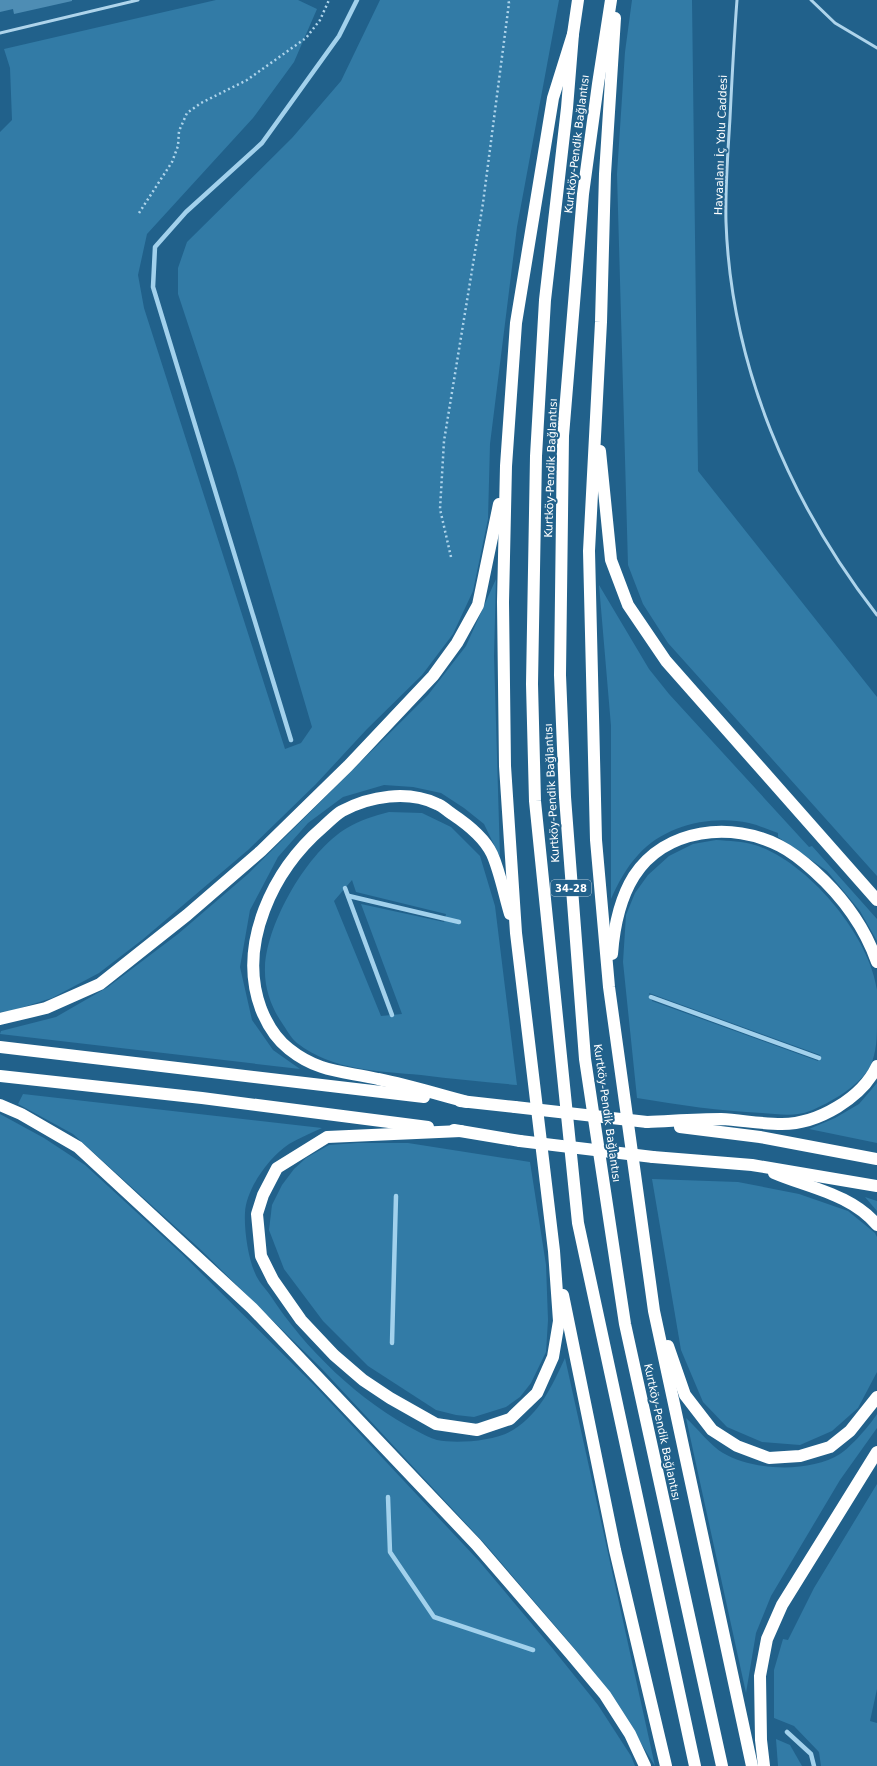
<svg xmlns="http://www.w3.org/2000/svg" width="877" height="1766" font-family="'DejaVu Sans',sans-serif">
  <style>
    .green { fill: #327ba6; fill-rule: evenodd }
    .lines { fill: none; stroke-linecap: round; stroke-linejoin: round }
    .stream { stroke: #a2d1ec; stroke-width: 4.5 }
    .building { fill: #4e8db4 }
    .path { stroke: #aed4eb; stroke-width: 2.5; stroke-dasharray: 2 3; stroke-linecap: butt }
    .lane { stroke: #aed4eb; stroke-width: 3 }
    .highway { stroke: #fff; stroke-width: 12 }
    .highway-bridge { stroke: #fff; stroke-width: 12 }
    .labels { text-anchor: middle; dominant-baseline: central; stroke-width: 4; stroke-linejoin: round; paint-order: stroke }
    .shield { fill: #21618b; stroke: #bcd0dc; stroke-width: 1 }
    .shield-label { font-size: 10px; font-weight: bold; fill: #fff }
    .street-label { font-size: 11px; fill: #fff; stroke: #21618b }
  </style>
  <rect width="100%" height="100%" fill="#21618b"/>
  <g class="green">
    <path d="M216 0H298L317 9 294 62 253 118 147 234 138 275 144 308 285 749 301 743 312 727 236 469 178 294V268L187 242 292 138 341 81 380 0H559L517 227 490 444 488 519 473 591 453 634 422 675 367 729 316 784 248 850 142 940 99 973 52 998 11 1011 0 1012V132L12 120 10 68 4 49Z"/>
    <path d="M632 0H692L698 471 877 697V876L668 643 643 604 628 565 617 174 625 52Z"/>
    <path d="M496 579 494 656 500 857 484 824 464 808 441 793 413 787 384 785 343 797 308 823 278 857 250 910 240 967 252 1020 273 1050 300 1069 0 1034 1 1031 5 1030 56 1017 108 987 178 934 248 874 428 695 466 646Z"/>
    <path d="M599 585 649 669 669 694 809 847 812 846 877 919V941L860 911 827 871 778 837V833C768 830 759 825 749 823 711 815 665 825 638 855 626 868 618 883 611 899V726Z"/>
    <path d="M389 812 422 813 451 827 480 856 495 906 517 1085C485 1082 453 1079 421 1075 379 1071 333 1071 297 1043 292 1039 288 1032 284 1026 272 1009 264 989 265 967 267 922 308 851 347 828 360 820 374 816 389 812ZM352 880 356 892 446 914 444 922 361 904 402 1014 381 1016 334 901Z"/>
    <path d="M716 840C729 841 743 841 755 845 808 862 869 935 877 990 877 999 877 1010 877 1020 877 1036 877 1052 870 1067 859 1086 830 1103 810 1111 796 1117 777 1114 762 1113 720 1111 679 1105 637 1098L623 962 626 915 635 893 648 875 669 856 693 844ZM649 993 820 1055 818 1061 652 1001Z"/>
    <path d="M877 1083V1143L809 1129 835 1118 859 1104Z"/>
    <path d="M23 1094 322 1128C311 1133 299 1138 289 1144 269 1157 246 1189 245 1213 244 1229 248 1258 255 1273 258 1281 265 1288 270 1295 305 1349 360 1402 417 1431 423 1434 430 1438 437 1440 457 1444 495 1441 513 1430 540 1413 552 1386 565 1358L655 1766 614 1700 575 1649 486 1545 322 1369 200 1249 73 1134 18 1104Z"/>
    <path d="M0 1114 44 1138 85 1165 182 1254 315 1386 479 1561 553 1649 598 1705 631 1756 635 1766H0Z"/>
    <path d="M357 1143H408L530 1162 546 1265 548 1320 546 1352 531 1383 520 1397 506 1407 474 1417 456 1415 436 1410 368 1366 323 1321 284 1269 269 1230 272 1205 282 1185 294 1169 306 1158 329 1145Z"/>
    <path d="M652 1179 738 1182 799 1194 848 1211 875 1233 877 1237V1372L858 1408 832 1431 800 1445 762 1442 727 1427 703 1402 681 1350Z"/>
    <path d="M865 1197 877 1201V1211Z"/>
    <path d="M877 1414V1428L840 1480 771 1596 756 1633 746 1693 686 1418C697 1428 711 1446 723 1453 753 1471 810 1473 840 1454 851 1447 870 1425 877 1414Z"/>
    <path d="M877 1484V1689L870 1721 877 1723V1766H821L819 1752 794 1726 774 1718V1670L783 1639 788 1640 814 1588Z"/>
    <path d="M776 1739 790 1745 802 1766H778Z"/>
  </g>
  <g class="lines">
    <g class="stream">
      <path d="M291 740 153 287 155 247 186 212 262 143 339 36 357 0"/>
      <path d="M345 888 392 1015"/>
      <path d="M349 896 459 922"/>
      <path d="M651 997 819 1058"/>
      <path d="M392 1343 396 1196"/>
      <path d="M388 1497 390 1552 434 1617 533 1650"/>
      <path d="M787 1732 811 1754 814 1766"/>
    </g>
  </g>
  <path class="building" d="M0 0H72V1L14 14 13 9 0 12Z"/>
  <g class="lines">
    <g class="path">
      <path d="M139 213 172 162 178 146 179 131 187 113 201 103 247 80 306 38 320 20 329 0"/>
      <path d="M451 557 440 509 444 441 483 203 509 3 508 0"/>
    </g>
    <g class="lane">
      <path d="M737 0C734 39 732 78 730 118 728 152 725 187 726 222 731 366 790 503 877 615"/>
      <path d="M811 0 835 23 877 48"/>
      <path d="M0 33 138 0"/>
    </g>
    <g class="highway">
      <path d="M578 0 573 34 567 108 545 300 536 456 532 684 535 801 578 1223 695 1766"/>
      <path d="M611 0 598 84 583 194 563 436 560 675 565 797 585 1059 625 1324 722 1766"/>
      <path d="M615 18 605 174 601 322 589 551 596 840 609 987 654 1311 752 1766"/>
      <path d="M600 451 611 560 628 605 666 661 877 900"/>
      <path d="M612 954C614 927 619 900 634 876 665 828 732 821 780 846 792 852 804 862 814 871 843 897 864 925 877 962"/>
      <path d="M0 1019 46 1008 100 984 187 915 261 851 348 766 433 676 457 643 478 605 499 504"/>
      <path d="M0 1047 424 1097"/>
      <path d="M0 1076 202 1098 428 1127"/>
      <path d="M460 1101 515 1107"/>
      <path d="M467 1102C437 1094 408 1085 378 1079 344 1071 319 1073 289 1049 276 1039 267 1024 261 1009 237 944 273 870 323 827 329 822 335 815 342 811 370 796 408 790 437 804 443 806 447 811 452 814 467 824 484 837 492 854 500 872 504 894 510 914"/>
      <path d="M0 1105 21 1114 78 1147 252 1308 476 1544 570 1653 605 1695 630 1734 645 1766"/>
      <path d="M647 1122C672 1121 696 1119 721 1119 741 1120 761 1124 782 1124 818 1124 862 1098 877 1066"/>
      <path d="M680 1127 760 1137 877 1159"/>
      <path d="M454 1130 520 1141"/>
      <path d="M461 1131 327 1137 277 1168 263 1195 257 1214 261 1256 273 1280 301 1320 334 1355 363 1380 390 1398 436 1424 477 1430 510 1419 537 1393 553 1357 559 1321 554 1251 516 933 505 766 503 602 506 466 516 323 553 98 573 34"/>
      <path d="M653 1157 752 1165 877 1186"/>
      <path d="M774 1173C809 1188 851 1194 877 1225"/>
      <path d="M563 1295 615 1550 666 1766"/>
      <path d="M668 1346 685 1395 712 1430 737 1446 769 1458 800 1456 830 1447 850 1431 877 1397"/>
      <path d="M764 1766 761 1740 760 1676 767 1639 782 1605 877 1452"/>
    </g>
    <g class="highway-bridge">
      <path d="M515 1107 647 1122"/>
      <path d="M520 1141 653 1157"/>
    </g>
  </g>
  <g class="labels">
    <rect class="shield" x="551" y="880" width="40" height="16" rx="3"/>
    <g class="shield-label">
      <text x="571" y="888">34-28</text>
    </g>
    <g class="street-label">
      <text transform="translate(577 144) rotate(-83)">Kurtköy-Pendik Bağlantısı</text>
      <text transform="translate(721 145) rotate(-88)">Havaalanı İç Yolu Caddesi</text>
      <text transform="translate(551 468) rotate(-88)">Kurtköy-Pendik Bağlantısı</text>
      <text transform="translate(552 793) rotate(-93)">Kurtköy-Pendik Bağlantısı</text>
      <text transform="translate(607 1113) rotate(82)">Kurtköy-Pendik Bağlantısı</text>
      <text transform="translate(662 1432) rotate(78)">Kurtköy-Pendik Bağlantısı</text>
    </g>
  </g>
</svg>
